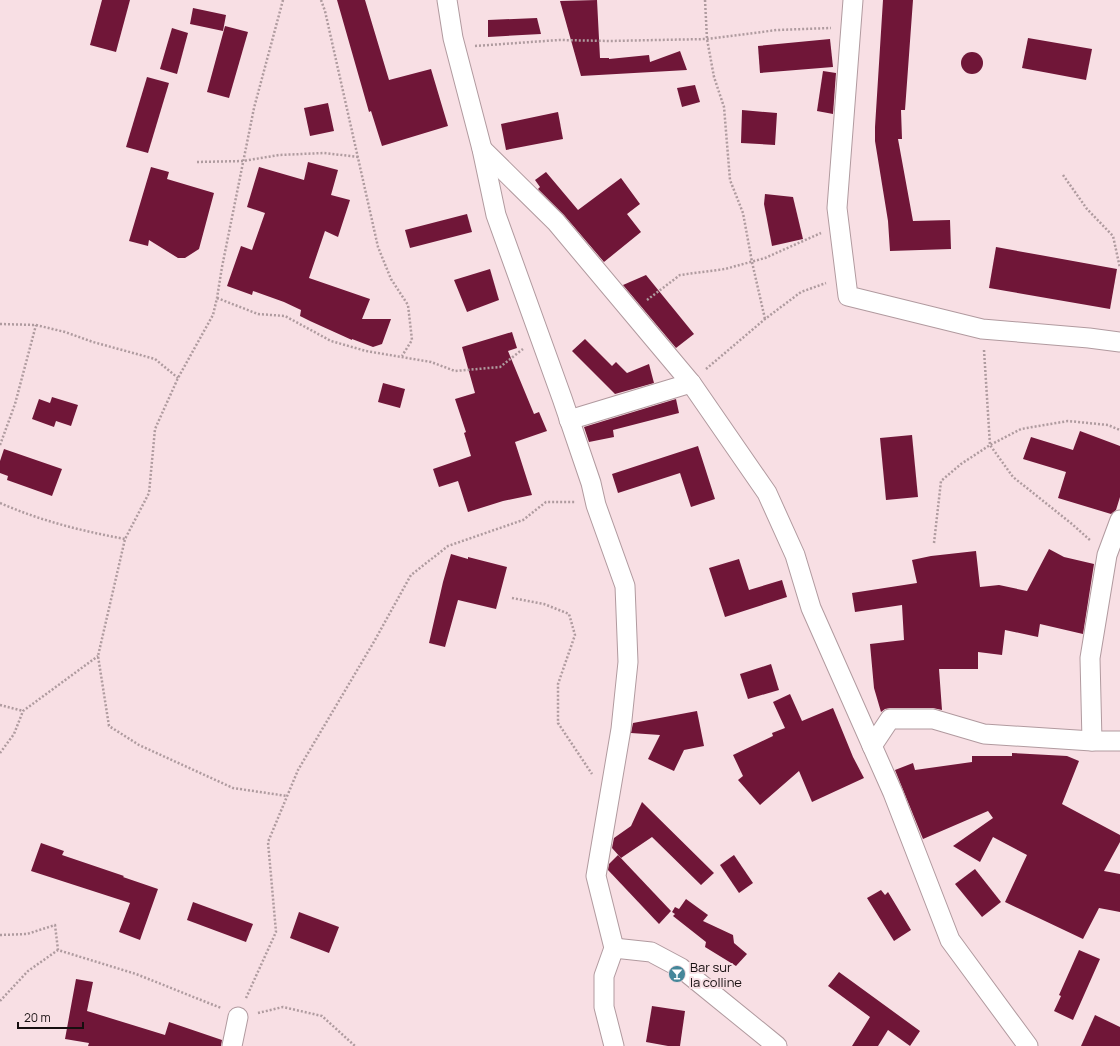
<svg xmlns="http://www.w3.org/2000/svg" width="1120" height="1046" font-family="Manrope,sans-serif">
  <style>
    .building { fill: #701638 }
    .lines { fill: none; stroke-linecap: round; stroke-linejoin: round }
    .minor-casing { stroke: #b19a9f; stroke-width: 21 }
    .path { stroke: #af9b9f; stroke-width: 2.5; stroke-dasharray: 2 2; stroke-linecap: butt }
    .minor { stroke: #fff; stroke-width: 19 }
    .labels { text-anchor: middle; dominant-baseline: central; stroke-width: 4; stroke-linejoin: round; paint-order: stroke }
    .poi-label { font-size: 13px; fill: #160e0f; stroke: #f8dfe4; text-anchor: start }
  </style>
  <rect width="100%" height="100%" fill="#f8dfe4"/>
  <g class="building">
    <path d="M102 0H130L116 52 90 45Z"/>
    <path d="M337 0H365L389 80 431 69 448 126 382 146 371 111 369 112Z"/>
    <path d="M597 0 600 58H609V59L649 55 650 62 680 51 687 70 581 76 560 1Z"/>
    <path d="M883 0H913L905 110H901L902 139H898L913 221 950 220 951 249 890 251 888 221 875 141V127Z"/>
    <path d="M193 8 226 15 223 31 190 24Z"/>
    <path d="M537 18 541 34 488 37V20Z"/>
    <path d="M225 26 248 32 229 98 207 92Z"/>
    <path d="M172 28 188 33 177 74 160 69Z"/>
    <path d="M1028 38 1092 49 1086 80 1022 68Z"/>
    <path d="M830 39 833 67 760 73 758 46Z"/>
    <circle cx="972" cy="63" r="11"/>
    <path d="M823 71 836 73 833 114 817 111Z"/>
    <path d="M147 77 169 83 148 153 126 147Z"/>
    <path d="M695 85 700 102 682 107 677 88Z"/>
    <path d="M328 103 334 131 310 136 304 108Z"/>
    <path d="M742 110 777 113 775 145 741 143Z"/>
    <path d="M558 112 563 139 506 150 501 124Z"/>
    <path d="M308 162 338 170 331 195 350 200 338 237 325 231 309 278 370 299 362 319H391L382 344 373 347 352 339V340L310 321 300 316 301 310 284 302 253 291 252 295 227 286 241 246 252 250 265 213 247 207 259 167 304 180Z"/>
    <path d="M151 167 169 172 167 179 214 193 199 249 185 258H178L149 240 148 246 129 241Z"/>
    <path d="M546 172 578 210 621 178 640 204 627 214 641 232 604 262 564 215 538 189 540 187 535 180Z"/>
    <path d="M765 194 793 197 803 239 772 246 764 204Z"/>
    <path d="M467 214 472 232 410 248 405 230Z"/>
    <path d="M996 247 1117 269 1110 309 989 288Z"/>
    <path d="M490 269 499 300 467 312 454 280Z"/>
    <path d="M646 275 694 334 676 348 623 285Z"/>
    <path d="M512 332 517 348 508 351 534 414 539 412 547 431 515 442 532 495 503 501 468 512 458 481 439 487 433 469 471 456 464 433 466 432 455 399 475 393 462 347Z"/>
    <path d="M585 339 612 366 616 362 627 373 649 364 654 383 615 394 572 351Z"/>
    <path d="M383 383 405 389 400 408 378 402Z"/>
    <path d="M52 397 78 405 71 426 56 421 54 427 32 419 39 399 50 403Z"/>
    <path d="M676 399 679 413 613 430 614 437 589 442 584 427Z"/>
    <path d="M1080 431 1120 446V497L1116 510 1111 514 1058 498 1066 472 1023 459 1031 437 1073 450Z"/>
    <path d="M912 435 918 497 886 500 880 438Z"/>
    <path d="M698 446 715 499 691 507 680 473 618 493 612 474Z"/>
    <path d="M4 449 62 469 52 496 7 480 8 476 0 473V461Z"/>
    <path d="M1049 549 1064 557 1094 564 1083 634 1040 624 1038 637 1005 630 1002 655 978 652V669H939L942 710 933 708H890L885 709 881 712 874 688 870 644 904 640 902 605 855 612 852 593 917 583 912 560 931 556 976 551 980 587 999 585 1027 591Z"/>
    <path d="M451 554 468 559V557L507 567 496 609 458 600 445 647 429 643 443 582Z"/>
    <path d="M739 559 749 590 782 580 787 597 725 617 709 568Z"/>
    <path d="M771 664 779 690 748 699 740 674Z"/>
    <path d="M790 694 802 721 833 708 853 757 864 778 812 802 799 771 760 805 738 780 743 776 733 755 773 736 772 733 785 728 773 702Z"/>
    <path d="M697 711 704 746 684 750 674 771 648 759 660 735 631 733 633 723Z"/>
    <path d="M1012 753 1067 756 1079 761 1062 804 1120 835V842L1104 871 1120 874V912L1099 908 1083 939 1005 902 1027 855 993 837 980 862 953 846 993 818 988 811 923 839 895 770 913 763 915 770 972 762V756H1012Z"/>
    <path d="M642 802 714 873 701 885 652 837 621 858 612 848 614 838 631 826Z"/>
    <path d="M41 843 64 851 62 855 124 876 123 877 158 889 140 940 119 932 130 903 31 871Z"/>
    <path d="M618 855 671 911 659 924 608 870 609 864Z"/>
    <path d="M734 855 753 883 739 893 720 865Z"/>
    <path d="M975 869 1001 902 982 917 955 884Z"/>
    <path d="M881 890 885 895 888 892 911 930 894 941 867 898Z"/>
    <path d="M686 899 708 915 703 921 733 935 734 943 747 954 736 966 705 947 706 942 673 916 675 914 672 912 675 907 679 909Z"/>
    <path d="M193 902 253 924 246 942 187 920Z"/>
    <path d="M299 912 339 927 329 953 290 938Z"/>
    <path d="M1079 950 1100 959 1073 1020 1054 1011 1061 996 1059 995Z"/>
    <path d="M839 972 920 1031 910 1046 888 1030 878 1046H852L870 1017 828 986Z"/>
    <path d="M76 979 93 982 87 1011 165 1035 169 1022 222 1040 221 1046H88L89 1043 65 1039Z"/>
    <path d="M652 1006 685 1011 680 1046H668L646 1042Z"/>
    <path d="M1095 1015 1120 1027V1046H1081Z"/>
  </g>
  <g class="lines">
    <g class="minor-casing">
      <g id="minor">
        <path d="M447 0 453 38 482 149 496 215 562 398 591 483 596 505 625 586 628 662 621 729 596 876 614 948 604 976V1007L614 1046"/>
        <path d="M853 0 837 208 848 296 982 329 1089 338 1120 342"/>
        <path d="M482 149 556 222 691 383 767 493 795 555 811 608 893 793 950 940 1028 1046"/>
        <path d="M569 420 691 383"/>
        <path d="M1120 520 1107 555 1090 658 1092 741H1120"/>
        <path d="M872 746 890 719H933L984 734 1092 741"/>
        <path d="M614 948 651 952 681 968 777 1046"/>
        <path d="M232 1046 238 1017"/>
      </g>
    </g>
    <g class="path">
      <path d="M283 0 254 108 222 267 217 298 213 315 178 378 155 429 149 493 125 539 98 656 109 726 139 745 233 788 287 796"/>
      <path d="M321 0 325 11 378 247 391 279 408 305 412 340 402 356"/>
      <path d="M705 0 707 39 714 77 724 107 730 180 743 213 752 262 765 319"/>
      <path d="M475 46 559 40 610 41 707 39 777 30 831 28"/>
      <path d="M197 162 243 161 279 155 324 153 359 157"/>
      <path d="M1063 175 1087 209 1113 236 1120 268"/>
      <path d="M217 298 258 314 285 316 331 341 366 351 431 362 455 371 500 367 523 349"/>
      <path d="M647 300 680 275 725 269 765 258 821 233"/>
      <path d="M0 324 36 325 65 332 93 342 155 359 178 378"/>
      <path d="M984 350 990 445 1013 477 1072 524 1091 541"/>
      <path d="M706 369 765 319 801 292 826 283"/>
      <path d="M0 445 15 404 36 325"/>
      <path d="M0 503C41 521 82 531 125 539"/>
      <path d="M934 543 941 481 961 464 990 445 1021 429 1068 421 1108 425 1120 430"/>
      <path d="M512 598 544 604 569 614 575 635 558 684V723L592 774"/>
      <path d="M0 705 23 711"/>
      <path d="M0 753 14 734 23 711 98 656"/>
      <path d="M0 935 27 934 55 925 58 950"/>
      <path d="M246 998 276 932 268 842 298 770 375 640 411 575 448 546 523 520 546 502H575"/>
      <path d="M0 1001 28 971 58 950 136 974 221 1008"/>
      <path d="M258 1013 283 1007 322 1016 355 1046"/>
    </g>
    <use href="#minor" class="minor"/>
  </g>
  <defs>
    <g id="bar-disc" transform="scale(0.9)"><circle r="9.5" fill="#458699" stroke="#f8dfe4"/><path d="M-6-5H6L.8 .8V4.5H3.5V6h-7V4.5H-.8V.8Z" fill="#fff"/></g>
  </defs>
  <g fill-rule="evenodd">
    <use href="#bar-disc" x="677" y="974"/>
  </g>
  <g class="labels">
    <g class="poi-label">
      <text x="690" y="967">Bar sur<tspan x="690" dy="15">la colline</tspan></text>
    </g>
  </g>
  <path d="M18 1022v6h65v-6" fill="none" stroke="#160e0f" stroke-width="2"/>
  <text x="24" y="1022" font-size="12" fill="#160e0f" stroke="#f8dfe4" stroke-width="3" paint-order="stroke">20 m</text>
</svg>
